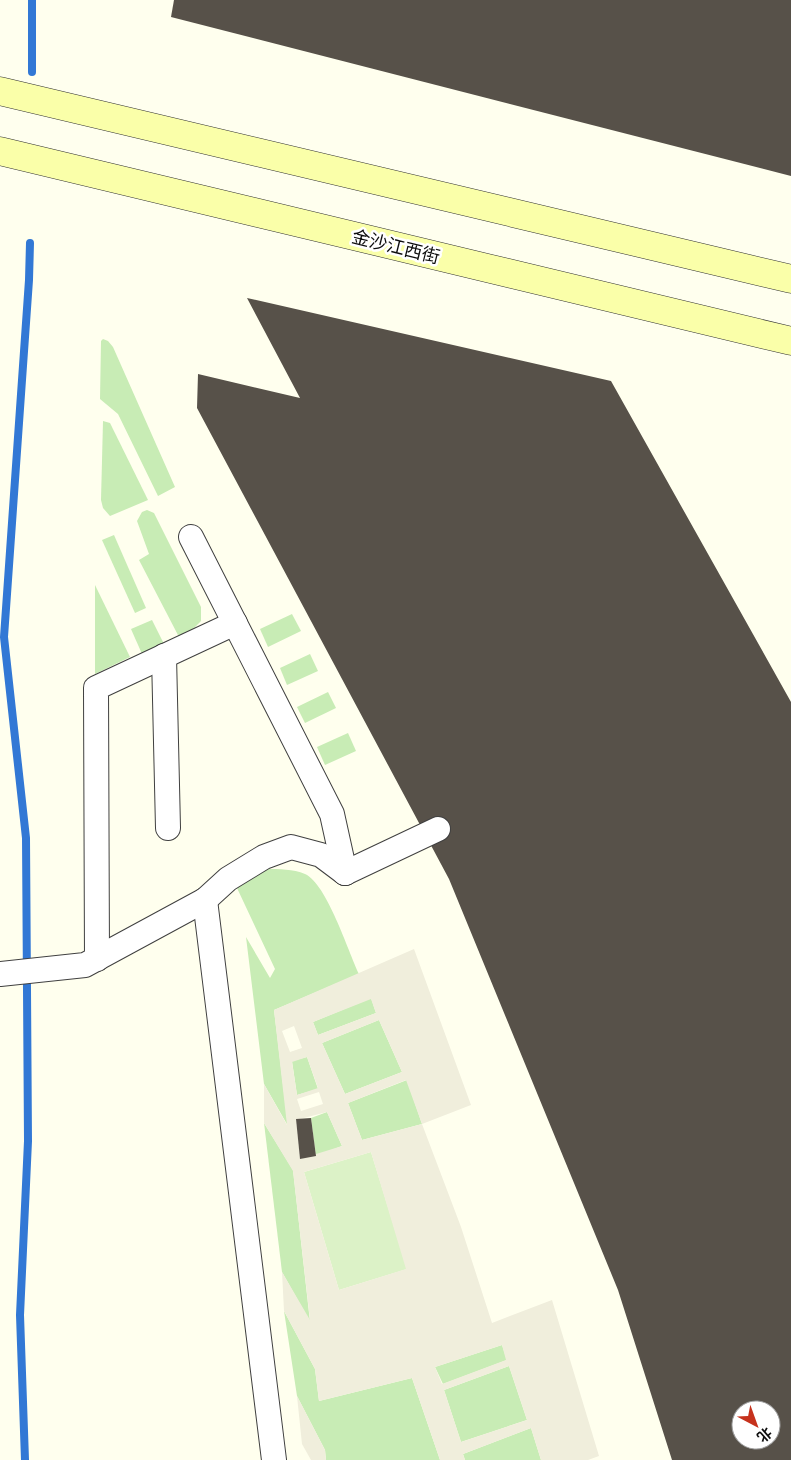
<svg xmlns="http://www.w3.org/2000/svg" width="791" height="1460" font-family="'Playfair Display','Noto Sans SC',serif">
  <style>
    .grass { fill: #c8ecb5 }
    .pitch { fill: #dcf2c7 }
    .plaza { fill: #f0eedc; fill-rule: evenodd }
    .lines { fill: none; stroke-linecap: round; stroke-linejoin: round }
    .stream { stroke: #3278d5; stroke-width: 8 }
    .building { fill: #575149; fill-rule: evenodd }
    .street-casing { stroke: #404040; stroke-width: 26 }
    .secondary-casing { stroke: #2f2f2f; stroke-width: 29 }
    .street { stroke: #fff; stroke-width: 24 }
    .secondary { stroke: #faffa9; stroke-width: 28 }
    .labels { text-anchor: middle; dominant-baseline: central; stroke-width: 5; stroke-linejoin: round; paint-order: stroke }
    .street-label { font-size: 18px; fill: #0d0d0d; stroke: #fff }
  </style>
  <rect width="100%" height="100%" fill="#ffe"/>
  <g class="grass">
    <path d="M103 339 108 341 113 347 175 487 158 496 118 414 100 399 101 341Z"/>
    <path d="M103 421 110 423 148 500 110 516 103 508 101 500Z"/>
    <path d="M147 510 154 513 201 607V621L191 631 179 637 139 560 149 554 137 521 142 512Z"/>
    <path d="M114 535 146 608 135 613 102 540Z"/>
    <path d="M95 585 130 657 95 674Z"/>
    <path d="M292 614 301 631 268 647 260 629Z"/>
    <path d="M152 620 164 644 142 654 131 629Z"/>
    <path d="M310 654 318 671 287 685 280 668Z"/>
    <path d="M328 692 336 708 305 723 297 707Z"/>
    <path d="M348 733 356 751 325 765 317 747Z"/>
    <path d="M267 869C279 869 293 869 305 874 327 884 348 951 359 974L274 1010 288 1126 264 1084 246 937 270 978 275 969 237 888 239 884Z"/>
    <path d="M371 998 376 1013 318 1035 313 1022Z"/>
    <path d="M379 1020 402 1072 345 1094 322 1043Z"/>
    <path d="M307 1057 318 1089 297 1095 292 1061Z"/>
    <path d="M407 1080 422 1124 362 1140 348 1103Z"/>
    <path d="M327 1112 342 1146 316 1156 311 1118Z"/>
    <path d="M264 1123 293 1170 310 1322 282 1272Z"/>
    <path d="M284 1311 315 1369 319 1401 412 1378 440 1460H326L325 1450 297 1396Z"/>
    <path d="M502 1345 507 1360 443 1384 435 1367Z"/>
    <path d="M509 1366 527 1420 461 1442 444 1390Z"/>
    <path d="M531 1428 541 1460H465L463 1454Z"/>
  </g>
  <path class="pitch" d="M371 1152 407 1269 339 1290 304 1172Z"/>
  <g class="plaza">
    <path d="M414 949 471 1105 422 1124 461 1227 492 1323 552 1300 599 1456 588 1460H541L531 1428 463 1454 465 1460H440L412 1378 319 1401 315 1369 284 1311 282 1272 310 1320 293 1171 264 1123V1084L287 1125 274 1010ZM371 999 376 1013 318 1035 313 1022ZM379 1020 402 1072 345 1094 322 1043ZM294 1026 302 1048 290 1052 282 1031ZM307 1057 318 1088 297 1095 292 1062ZM406 1080 422 1124 362 1140 348 1103ZM319 1092 323 1104 301 1111 297 1099ZM327 1112 342 1146 300 1159 296 1120ZM371 1152 406 1269 339 1290 304 1172ZM502 1345 506 1360 442 1384 435 1367ZM509 1366 527 1420 461 1442 444 1390Z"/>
    <path d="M297 1396 325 1450 326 1460H311L302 1444Z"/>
  </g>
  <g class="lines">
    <g class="stream">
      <path d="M32 72V0"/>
      <path d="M25 1460 20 1315 28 1141 26 838 4 637 29 280 30 243"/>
    </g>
  </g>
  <g class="building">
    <path d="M174 0H791V176L171 17Z"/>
    <path d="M247 298 611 381 791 702V1460H672L618 1290 449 879 197 408 198 374 300 398ZM741 1410H771V1440H741Z"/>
    <path d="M311 1118 316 1156 300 1159 296 1119Z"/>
  </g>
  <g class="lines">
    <g class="street-casing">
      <g id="street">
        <path d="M191 537 332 814 345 873"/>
        <path d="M164 656 168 828"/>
        <path d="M345 873 438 829"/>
        <path d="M205 900 274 1460"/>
        <path d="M97 959 96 688 235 623"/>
        <path d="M0 974 85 965 205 900 228 879 264 857 291 847 321 855 345 873"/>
      </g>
    </g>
    <g class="secondary-casing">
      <g id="secondary">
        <path d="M0 91 791 279"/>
        <path d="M0 151 791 341"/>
      </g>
    </g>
    <use href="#street" class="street"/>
    <use href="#secondary" class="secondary"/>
  </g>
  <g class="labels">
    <g class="street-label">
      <text transform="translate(396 246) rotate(14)">金沙江西街</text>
    </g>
  </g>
  <g transform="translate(756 1425) rotate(139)"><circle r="24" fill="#ffffff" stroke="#9e9e9e"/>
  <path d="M0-4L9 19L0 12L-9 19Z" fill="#c6321d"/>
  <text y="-8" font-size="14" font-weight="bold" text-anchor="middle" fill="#0d0d0d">北</text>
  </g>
</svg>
